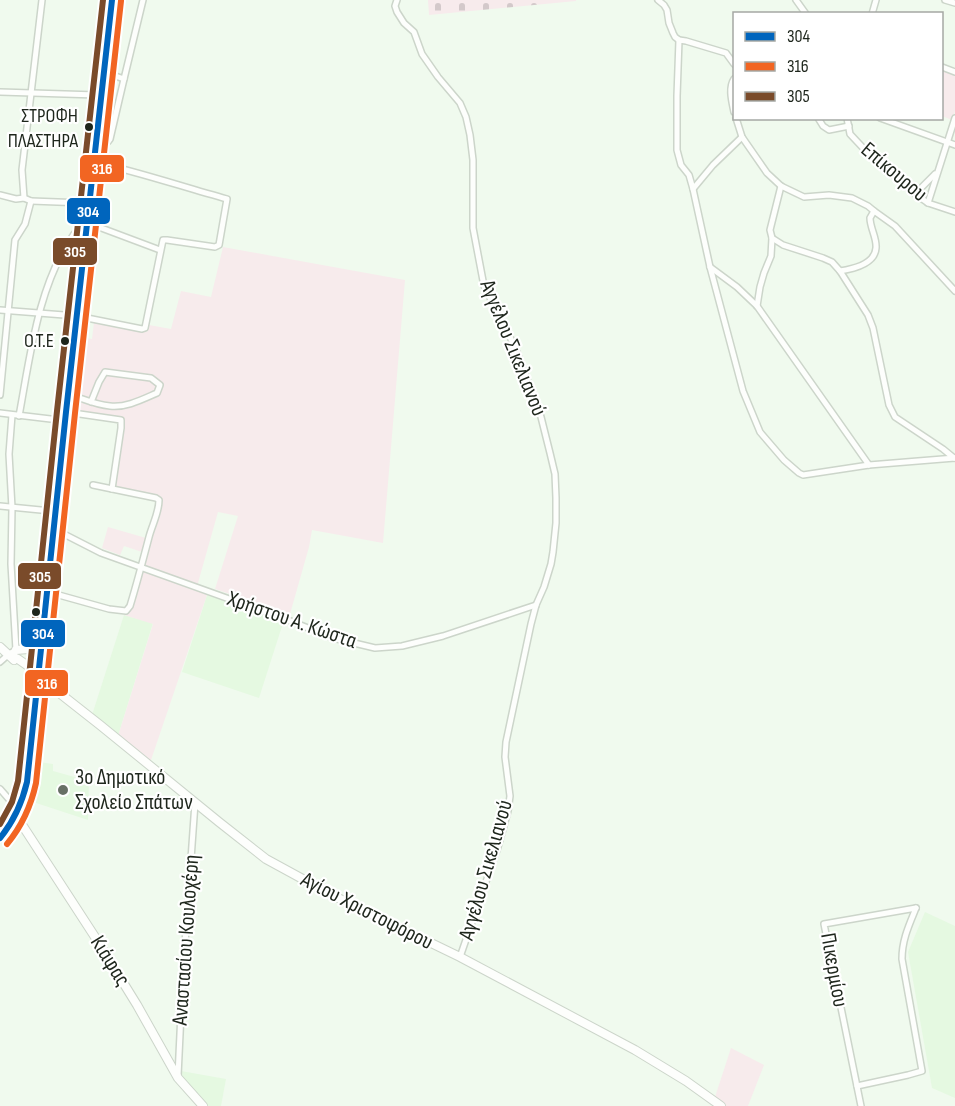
<svg xmlns="http://www.w3.org/2000/svg" width="955" height="1106" font-family="'Sofia Sans Condensed',sans-serif">
  <style>
    .built { fill: #e5f9e1 }
    .green { fill: #f7ebec }
    .cemetery { fill: url(#cemetery-stones) }
    .lines { fill: none; stroke-linecap: round; stroke-linejoin: round }
    .street-casing { stroke: #ccd5ca; stroke-width: 8 }
    .secondary-casing { stroke: #ccd5ca; stroke-width: 10 }
    .street { stroke: #fdfefc; stroke-width: 5 }
    .secondary { stroke: #fdfefc; stroke-width: 8 }
    .bus-1-casing { stroke: #fff; stroke-width: 10 }
    .bus-2-casing { stroke: #fff; stroke-width: 10 }
    .bus-3-casing { stroke: #fff; stroke-width: 10 }
    .bus-1 { stroke: #0065bd; stroke-width: 6 }
    .bus-2 { stroke: #f26522; stroke-width: 6 }
    .bus-3 { stroke: #7a4b2a; stroke-width: 6 }
    .bus-dot { fill: #1e261c; stroke: #fff; stroke-width: 2 }
    .poi-dot { fill: #687066; stroke: #fff; stroke-width: 2 }
    .labels { text-anchor: middle; dominant-baseline: central; stroke-width: 4.5; stroke-linejoin: round; paint-order: stroke }
    .bus-label { font-size: 20px; fill: #1e261c; stroke: #fff; text-anchor: end }
    .street-label { font-size: 22px; fill: #1e261c; stroke: #fff }
    .poi-label { font-size: 22px; fill: #1e261c; stroke: #fff; text-anchor: start }
    .line-badge { stroke: #fff; stroke-width: 2 }
    .badge-label { font-size: 16px; text-anchor: middle; font-weight: bold; fill: #fff }
  </style>
  <defs>
    <pattern id="cemetery-stones" width="16" height="16" patternUnits="userSpaceOnUse" patternTransform="scale(1.5)"><rect width="16" height="16" fill="#f7ebec"/><path d="M2 7V4a2 2 0 0 1 4 0v3zM10 15v-3a2 2 0 0 1 4 0v3z" fill="#d3c9ca"/></pattern>
  </defs>
  <rect width="100%" height="100%" fill="#f0faee"/>
  <g class="built">
    <path d="M207 595 284 620 259 698 182 672Z"/>
    <path d="M124 615 153 623 118 736 92 715Z"/>
    <path d="M39 762 53 764V771L89 781 88 820 30 801V797L36 792 37 788 30 785 32 777 38 773Z"/>
    <path d="M925 912 955 926V1098L932 1088 908 952Z"/>
    <path d="M181 1071 226 1079 221 1106H207L181 1074Z"/>
  </g>
  <g class="green">
    <path d="M942 70 955 75V111L952 120 942 116Z"/>
    <path d="M223 247 405 280 383 543 312 530 309 547 290 614 215 589 238 516 218 512 196 590 207 595 150 763 118 736 153 624 124 615 142 552 124 546 120 555 102 548 108 527 146 538 157 502 161 501 162 497 116 489 123 418 71 411 76 362 80 353 81 337 92 339 94 322 147 332 149 325 171 329 181 291 211 297Z"/>
    <path d="M731 1048 764 1065 748 1106H726L715 1097Z"/>
  </g>
  <path class="cemetery" d="M428 0H576V1L429 15Z"/>
  <g class="lines">
    <g class="street-casing">
      <g id="street">
        <path d="M397 0 395 6 397 12 404 23 414 32 422 54 438 77 460 103 466 117 470 135 473 160V228L484 286 515 347 541 417 550 453 555 474 556 498V523L553 552 551 564 544 587 536 605 531 624 506 742 505 757 510 796 508 811 498 847 460 957"/>
        <path d="M658 0 664 5 667 10 669 23 673 33 675 37 679 40"/>
        <path d="M796 0 806 14"/>
        <path d="M945 0 955 3"/>
        <path d="M872 14 876 0"/>
        <path d="M734 64 726 53 686 41 679 40 677 96V150L681 165 689 175 693 189 713 165 742 137"/>
        <path d="M942 67 955 72"/>
        <path d="M104 72 124 79 143 0"/>
        <path d="M734 79C728 88 732 102 734 112"/>
        <path d="M0 92 97 95"/>
        <path d="M736 118 742 137 767 173 781 186 804 197 829 195 852 198 868 206 874 211"/>
        <path d="M818 118 823 126 829 130 849 126"/>
        <path d="M847 118 850 134 865 150 915 194 928 203 955 212"/>
        <path d="M880 118 955 145"/>
        <path d="M96 145C103 145 106 145 110 139L124 79"/>
        <path d="M781 186 770 230 772 238 783 245 823 258 832 262 840 271C853 269 875 264 876 248 877 238 870 228 870 218L874 211 895 226 955 291"/>
        <path d="M693 189 710 267 743 391 760 432 784 460 799 473 803 475 869 465 955 458"/>
        <path d="M915 194 935 174"/>
        <path d="M0 195 16 199 24 198"/>
        <path d="M31 201 84 203"/>
        <path d="M928 203 955 118"/>
        <path d="M88 223 160 250"/>
        <path d="M710 267 737 287 757 306 869 465"/>
        <path d="M840 271 868 315 873 328 889 405 895 417 943 449 954 458"/>
        <path d="M757 306 760 287 764 273 771 256 772 238"/>
        <path d="M0 310 77 316 142 329 145 328 163 240H167L215 247 219 245 227 199C183 187 139 172 94 162"/>
        <path d="M68 394C81 398 96 405 110 406 126 408 143 399 157 393L160 385 151 378 105 372 99 382 91 402"/>
        <path d="M0 395 15 240 25 224 31 201 24 198 22 170 42 0"/>
        <path d="M66 412 121 420V428L112 489"/>
        <path d="M0 413 59 420"/>
        <path d="M19 416C30 357 38 284 74 234L80 233"/>
        <path d="M0 506 51 511"/>
        <path d="M54 529 101 553 288 620 333 638 375 648 402 646 443 636 536 605"/>
        <path d="M48 592 109 609 126 611 130 606C137 583 143 560 149 537 152 525 159 513 159 500L156 498 93 485"/>
        <path d="M0 662 9 654 16 650 11 564 12 508 9 454 12 415"/>
        <path d="M0 789 14 805"/>
        <path d="M178 1076 183 971 195 803"/>
        <path d="M857 1086 908 1075 922 1071 902 959C902 940 909 925 916 908"/>
        <path d="M861 1106 824 924 916 908"/>
      </g>
    </g>
    <g class="secondary-casing">
      <g id="secondary">
        <path d="M0 647 14 660"/>
        <path d="M16 650 28 649 36 645"/>
        <path d="M11 656 18 659 28 666 39 677 100 725 219 822 266 859 332 895 460 957 635 1050 686 1081 721 1106"/>
        <path d="M17 817 95 937 137 1005 178 1078 203 1106"/>
        <path d="M0 828C13 815 18 798 21 780L59 420 107 0"/>
        <path d="M0 838C15 821 23 804 27 782L66 412 112 0"/>
      </g>
    </g>
    <use href="#street" class="street"/>
    <use href="#secondary" class="secondary"/>
    <g class="bus-1-casing">
      <path id="bus-1" d="M0 838C14 821 22 803 27 782L66 412 112 0"/>
    </g>
    <g class="bus-2-casing">
      <path id="bus-2" d="M7 844C22 826 31 806 36 783L75 413 121 1"/>
    </g>
    <g class="bus-3-casing">
      <path id="bus-3" d="M0 824 12 802 18 781 57 411 103 0"/>
    </g>
    <use href="#bus-1" class="bus-1"/>
    <use href="#bus-2" class="bus-2"/>
    <use href="#bus-3" class="bus-3"/>
  </g>
  <g class="bus-dot">
    <circle cx="89" cy="127" r="5"/>
    <circle cx="65" cy="341" r="5"/>
    <circle cx="36" cy="612" r="5"/>
  </g>
  <circle class="poi-dot" cx="63" cy="790" r="6"/>
  <g class="labels">
    <g class="bus-label">
      <text x="78" y="116">ΣΤΡΟΦΗ<tspan x="78" dy="25">ΠΛΑΣΤΗΡΑ</tspan></text>
      <text x="54" y="341">Ο.Τ.Ε</text>
    </g>
    <g class="street-label">
      <text transform="translate(894 172) rotate(40)">Επίκουρου</text>
      <text transform="translate(513 348) rotate(68)">Αγγέλου Σικελιανού</text>
      <text transform="translate(292 620) rotate(19)">Χρήστου Α. Κώστα</text>
      <text transform="translate(486 870) rotate(-74)">Αγγέλου Σικελιανού</text>
      <text transform="translate(367 911) rotate(27)">Αγίου Χριστοφόρου</text>
      <text transform="translate(186 940) rotate(-86)">Αναστασίου Κουλοχέρη</text>
      <text transform="translate(110 961) rotate(58)">Κιάφας</text>
      <text transform="translate(834 970) rotate(80)">Πικερμίου</text>
    </g>
    <g class="poi-label">
      <text x="75" y="777">3ο Δημοτικό<tspan x="75" dy="25">Σχολείο Σπάτων</tspan></text>
    </g>
  </g>
  <g class="line-badge">
    <rect x="79" y="154" width="46" height="29" rx="6" fill="#f26522"/>
    <rect x="66" y="197" width="45" height="28" rx="6" fill="#0065bd"/>
    <rect x="52" y="237" width="46" height="29" rx="6" fill="#7a4b2a"/>
    <rect x="17" y="562" width="45" height="28" rx="6" fill="#7a4b2a"/>
    <rect x="20" y="619" width="46" height="29" rx="6" fill="#0065bd"/>
    <rect x="24" y="669" width="45" height="28" rx="6" fill="#f26522"/>
  </g>
  <g class="badge-label">
    <text x="102" y="174">316</text>
    <text x="88" y="217">304</text>
    <text x="75" y="257">305</text>
    <text x="40" y="582">305</text>
    <text x="43" y="639">304</text>
    <text x="47" y="689">316</text>
  </g>
  <rect x="733" y="12" width="210" height="108" fill="#ffffff" stroke="#a5a8a4" stroke-width="1.5"/>
  <rect x="745" y="32" width="30" height="9" fill="#0065bd" stroke="#a5a8a4" stroke-width="1.5"/>
  <text x="787" y="42" font-size="18" fill="#1e261c">304</text>
  <rect x="745" y="62" width="30" height="9" fill="#f26522" stroke="#a5a8a4" stroke-width="1.5"/>
  <text x="787" y="72" font-size="18" fill="#1e261c">316</text>
  <rect x="745" y="92" width="30" height="9" fill="#7a4b2a" stroke="#a5a8a4" stroke-width="1.5"/>
  <text x="787" y="102" font-size="18" fill="#1e261c">305</text>
</svg>
